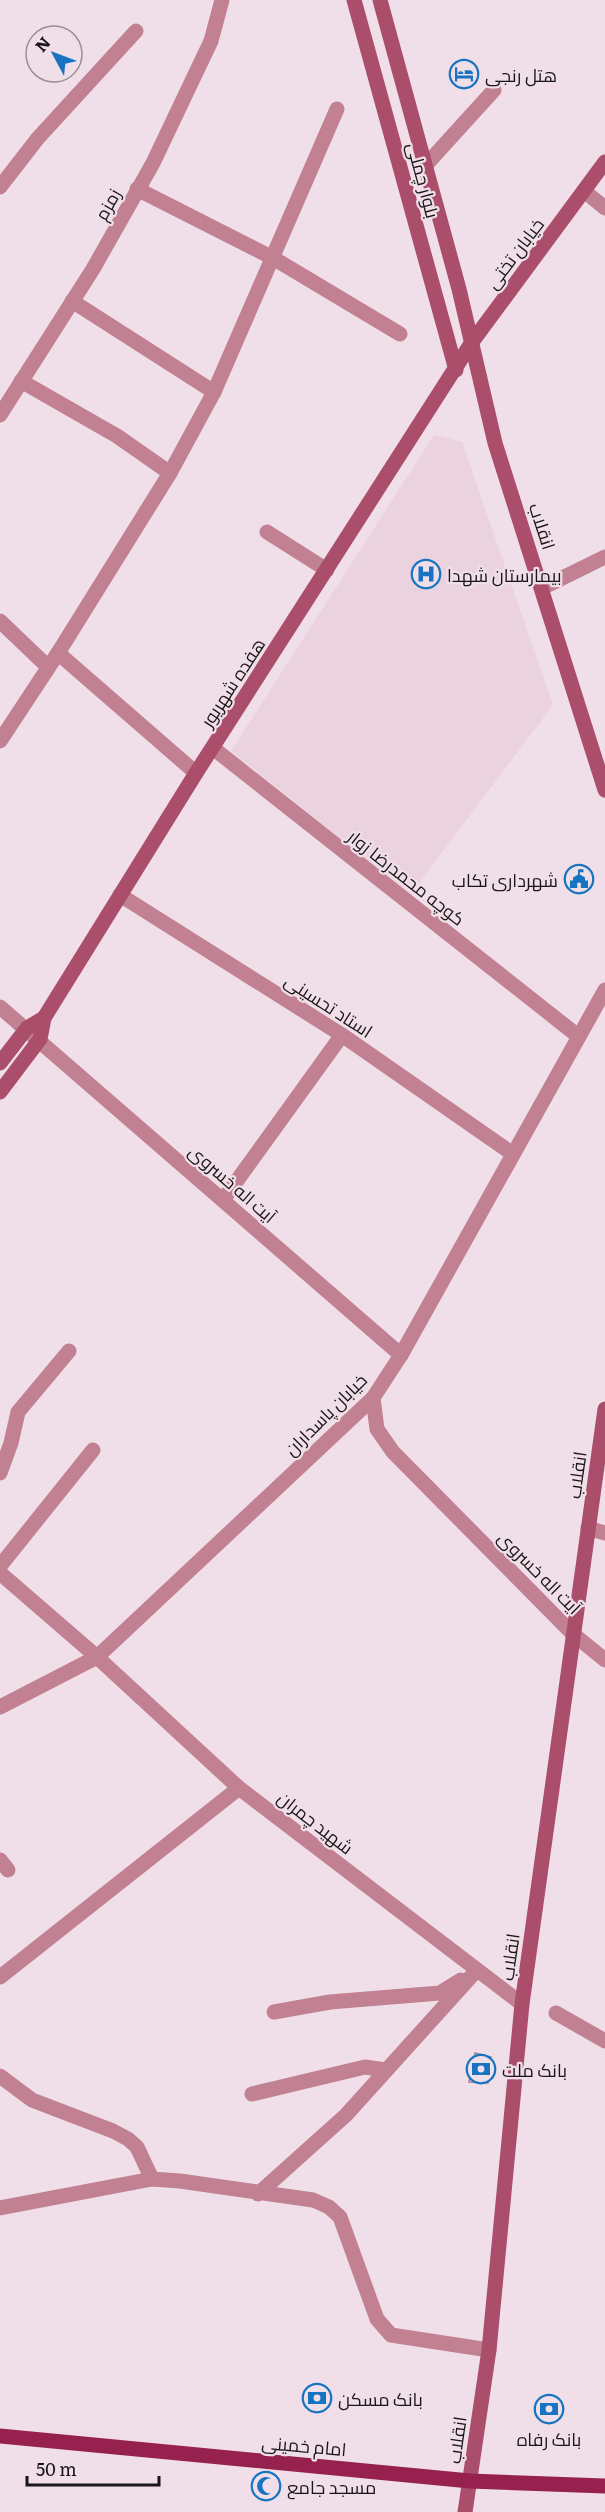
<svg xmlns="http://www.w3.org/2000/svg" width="605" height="2512" font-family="Literata,Cairo,serif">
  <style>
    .built { fill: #ead2df }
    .building { fill: #eca8f1; stroke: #948995; stroke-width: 1.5 }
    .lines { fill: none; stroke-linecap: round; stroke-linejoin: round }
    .street { stroke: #c18192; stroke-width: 15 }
    .secondary { stroke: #aa4e6b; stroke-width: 15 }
    .primary { stroke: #96214f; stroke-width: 15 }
    .labels { text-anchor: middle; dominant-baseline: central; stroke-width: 4.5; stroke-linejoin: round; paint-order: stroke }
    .poi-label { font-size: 18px; fill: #1a1518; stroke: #f0dfe8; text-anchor: start }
    .street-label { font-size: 18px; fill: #1a1518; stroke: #f0dfe8 }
  </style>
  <rect width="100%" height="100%" fill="#f0dfe8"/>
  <path class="built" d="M434 435 462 442 553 705 411 894 231 751Z"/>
  <path class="building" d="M475 2053 491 2057 488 2083 469 2082Z"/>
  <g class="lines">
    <g class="street">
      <path d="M425 166 494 90"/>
      <path d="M0 187 38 138 136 31"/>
      <path d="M137 189 273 258 400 334"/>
      <path d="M584 191 605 208"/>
      <path d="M72 301 214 392"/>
      <path d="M21 381 117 436 170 473"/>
      <path d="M0 415 93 269 153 163 211 41 222 0"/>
      <path d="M267 532 327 570"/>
      <path d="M542 588 605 557"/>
      <path d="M0 621 48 667"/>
      <path d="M58 653 196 773"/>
      <path d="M0 741 58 653 170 473 214 392 337 109"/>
      <path d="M213 748 578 1036"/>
      <path d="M120 895 342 1035 513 1154"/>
      <path d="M0 1007 401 1355"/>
      <path d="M223 1200 342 1035"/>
      <path d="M373 1398 377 1429 393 1452 573 1634 605 1660"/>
      <path d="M0 1473 11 1443 18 1412 69 1351"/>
      <path d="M588 1528 605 1533"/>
      <path d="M0 1566 93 1450"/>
      <path d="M0 1573 97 1657 239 1788 522 2004"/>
      <path d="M0 1707 97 1657 373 1398 401 1355 605 990"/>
      <path d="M0 1860 8 1870"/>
      <path d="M0 1977 239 1788"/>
      <path d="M274 2012 330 2002 440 1993 461 1980"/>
      <path d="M556 2013 605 2041"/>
      <path d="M0 2076 32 2100 113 2131 128 2139 137 2147 152 2179"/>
      <path d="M252 2094 365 2067 386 2070"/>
      <path d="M258 2194 346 2115 476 1971"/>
      <path d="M0 2208 152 2179 180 2181 313 2200 329 2207 340 2217 377 2319 391 2335 489 2350"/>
    </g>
    <g class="secondary">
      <path d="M354 0 456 370"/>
      <path d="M380 0 459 289 495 443 605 790"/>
      <path d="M0 1063 27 1028 44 1018"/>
      <path d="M0 1092 40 1039 44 1018 196 773 472 342 605 162"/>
      <path d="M465 2512 489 2350 522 2004 605 1409"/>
    </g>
    <path class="primary" d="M0 2436 470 2481 605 2486"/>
  </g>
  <defs>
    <g id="hotel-ring" transform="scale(1.5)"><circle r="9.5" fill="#f0dfe8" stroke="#1774c0" stroke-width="1.5"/><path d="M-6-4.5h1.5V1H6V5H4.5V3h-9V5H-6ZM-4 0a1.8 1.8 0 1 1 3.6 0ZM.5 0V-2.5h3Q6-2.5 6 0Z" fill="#1774c0"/></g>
    <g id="hospital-ring" transform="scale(1.5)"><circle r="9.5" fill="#f0dfe8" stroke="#1774c0" stroke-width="1.5"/><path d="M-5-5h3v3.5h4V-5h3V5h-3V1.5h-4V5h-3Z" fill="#1774c0"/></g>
    <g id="civic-ring" transform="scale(1.5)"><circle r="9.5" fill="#f0dfe8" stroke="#1774c0" stroke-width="1.5"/><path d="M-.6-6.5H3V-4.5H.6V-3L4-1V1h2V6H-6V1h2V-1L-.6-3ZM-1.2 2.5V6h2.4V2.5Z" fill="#1774c0"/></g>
    <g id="bank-ring" transform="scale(1.5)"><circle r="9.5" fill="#f0dfe8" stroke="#1774c0" stroke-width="1.5"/><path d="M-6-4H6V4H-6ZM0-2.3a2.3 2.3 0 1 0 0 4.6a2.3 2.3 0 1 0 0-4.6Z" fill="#1774c0"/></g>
    <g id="mosque-ring" transform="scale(1.5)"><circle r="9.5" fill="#f0dfe8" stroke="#1774c0" stroke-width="1.5"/><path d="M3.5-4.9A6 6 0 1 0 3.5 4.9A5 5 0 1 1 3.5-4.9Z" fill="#1774c0"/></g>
  </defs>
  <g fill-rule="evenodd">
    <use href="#hotel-ring" x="464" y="74"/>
    <use href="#hospital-ring" x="426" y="574"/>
    <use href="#civic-ring" x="579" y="879"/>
    <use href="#bank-ring" x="481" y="2069"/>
    <use href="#bank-ring" x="317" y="2398"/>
    <use href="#bank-ring" x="549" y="2409"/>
    <use href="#mosque-ring" x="266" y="2486"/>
  </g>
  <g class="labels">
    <g class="poi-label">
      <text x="485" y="74">هتل رنجی</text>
      <text x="447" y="574">بیمارستان شهدا</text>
      <text x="558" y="879" text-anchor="end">شهرداری تکاب</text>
      <text x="502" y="2069">بانک ملت</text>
      <text x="338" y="2398">بانک مسکن</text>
      <text x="549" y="2438" text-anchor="middle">بانک رفاه</text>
      <text x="287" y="2486">مسجد جامع</text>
    </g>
    <g class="street-label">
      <text transform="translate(424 180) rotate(75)">بلوار چملی</text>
      <text transform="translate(107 204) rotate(-60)">زمزم</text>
      <text transform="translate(514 253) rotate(-53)">خیابان تختی</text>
      <text transform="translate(543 526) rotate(72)">انقلاب</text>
      <text transform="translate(232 682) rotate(-57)">هفده شهریور</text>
      <text transform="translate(407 877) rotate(38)">کوچه محمدرضا زوار</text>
      <text transform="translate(329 1005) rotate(33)">استاد تحسینی</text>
      <text transform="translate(233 1183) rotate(41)">آیت اله خسروی</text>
      <text transform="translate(325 1414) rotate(-45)">خیابان پاسداران</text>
      <text transform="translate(576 1475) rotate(-82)">انقلاب</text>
      <text transform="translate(540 1572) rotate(45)">آیت اله خسروی</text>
      <text transform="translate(316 1822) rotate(38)">شهید چمران</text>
      <text transform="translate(509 1957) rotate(-82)">انقلاب</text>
      <text transform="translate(456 2440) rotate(-82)">انقلاب</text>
      <text transform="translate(304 2445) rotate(5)">امام خمینی</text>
    </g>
  </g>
  <g transform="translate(54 54) rotate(311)"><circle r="28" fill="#f0dfe8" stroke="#9a8e95" stroke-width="1.5"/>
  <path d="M0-4.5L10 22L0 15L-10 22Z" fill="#1774c0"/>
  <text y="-9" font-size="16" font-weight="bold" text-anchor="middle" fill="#1a1518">N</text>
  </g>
  <path d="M27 2476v9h132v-9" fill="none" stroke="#1a1518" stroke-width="3"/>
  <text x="36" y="2476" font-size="18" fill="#1a1518" stroke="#f0dfe8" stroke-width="4.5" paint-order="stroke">50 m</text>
</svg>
